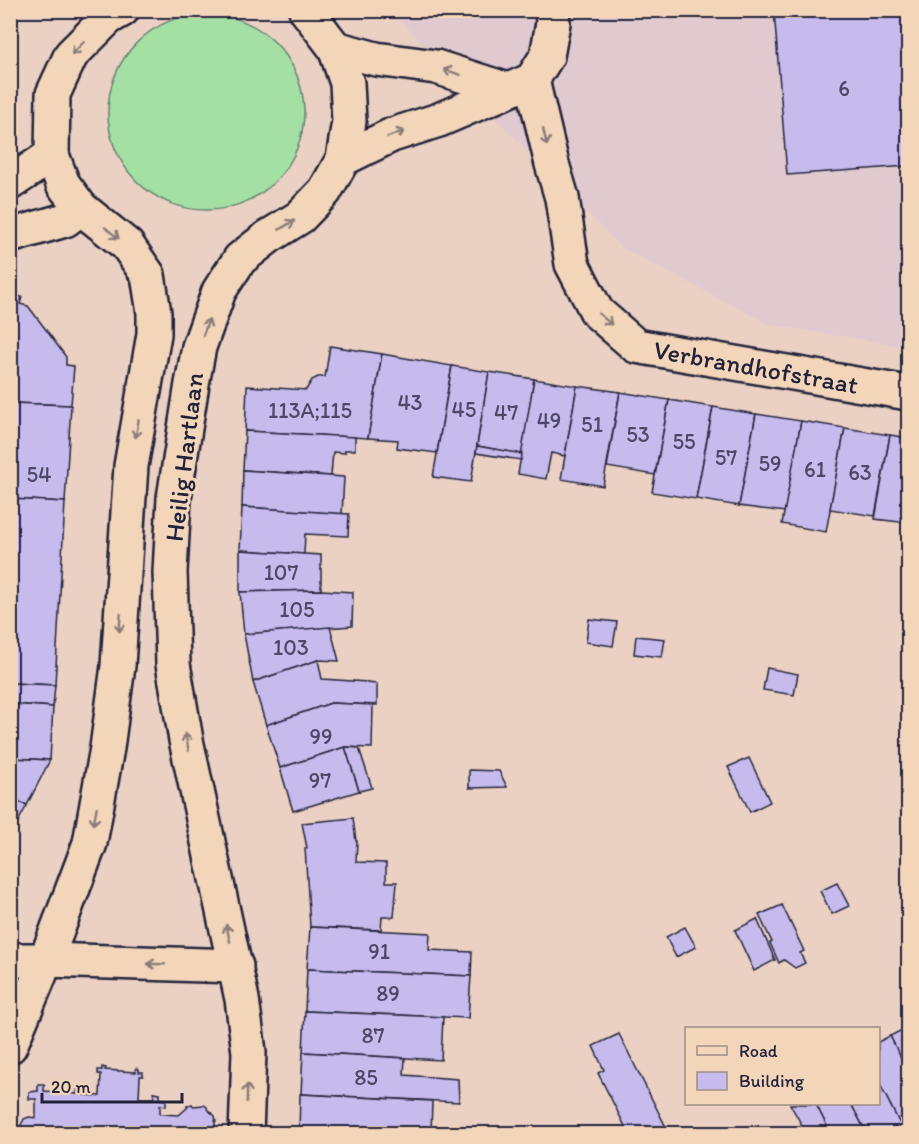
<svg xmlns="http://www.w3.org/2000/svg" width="919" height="1144" font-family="Itim,sans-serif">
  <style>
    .built { fill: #e0cad0 }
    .green { fill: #a4dfa4; stroke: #638070; stroke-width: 1.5 }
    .building { fill: #c7bbed; stroke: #22223b; stroke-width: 1.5 }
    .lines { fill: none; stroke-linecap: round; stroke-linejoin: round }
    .minor-casing { stroke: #22223b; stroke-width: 38 }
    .major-casing { stroke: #22223b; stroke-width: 38 }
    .minor { stroke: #f3d6b9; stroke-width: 33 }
    .major { stroke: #f3d6b9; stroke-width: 33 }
    .oneway { stroke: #8a7c7a }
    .labels { text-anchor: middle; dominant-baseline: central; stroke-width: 6; stroke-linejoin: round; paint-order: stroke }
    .number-label { font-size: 22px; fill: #4b4868 }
    .street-label { font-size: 26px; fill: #22223b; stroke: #f3d6b9 }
  </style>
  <rect width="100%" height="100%" fill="#ead1c3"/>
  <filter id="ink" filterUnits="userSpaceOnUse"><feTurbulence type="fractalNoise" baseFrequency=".0167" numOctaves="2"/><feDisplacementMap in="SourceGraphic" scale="12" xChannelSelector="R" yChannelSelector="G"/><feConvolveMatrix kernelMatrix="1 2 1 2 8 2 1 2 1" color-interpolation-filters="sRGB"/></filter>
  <g filter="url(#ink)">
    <path class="built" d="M391 11H908V347L771 325 622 248Z"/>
    <circle class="green" cx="206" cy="112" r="98"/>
    <g class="building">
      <path d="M774 10H908V166L787 175Z"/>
      <path d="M10 295 22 297 20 304 28 306 47 331 66 357V365L74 366 71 405 10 403Z"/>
      <path d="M330 346 382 354 368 438 245 431 247 386 306 390 312 380 318 377H325Z"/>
      <path d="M382 354 452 366 437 453 397 448 398 440 368 438Z"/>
      <path d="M452 366 489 372 471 482 433 477Z"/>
      <path d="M489 372 534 379 522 454 477 446Z"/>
      <path d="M534 379 577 386 565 456 551 453 546 479 518 474Z"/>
      <path d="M577 386 620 392 603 486 561 479Z"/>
      <path d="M620 392 669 400 655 475 607 467Z"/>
      <path d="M669 400 713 407 696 499 652 492Z"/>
      <path d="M10 403 71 405 65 502 10 499Z"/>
      <path d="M713 407 756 414 739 506 696 499Z"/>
      <path d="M756 414 801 421 785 512 739 506Z"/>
      <path d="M801 421 845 428 826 532 782 524Z"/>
      <path d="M845 428 890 435 875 516 830 509Z"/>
      <path d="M245 431 355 437V450H345V453L333 452 331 476 243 470Z"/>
      <path d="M890 435 908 438V523L875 519Z"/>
      <path d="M477 446 522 454 521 460 476 453Z"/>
      <path d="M243 470 344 477 342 514 242 507Z"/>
      <path d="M10 499 65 502 55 685 10 683Z"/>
      <path d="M242 507 349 514 348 536 305 534 304 554 240 550Z"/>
      <path d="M240 550 321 555V590L240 592Z"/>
      <path d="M321 590 353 592 352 626 244 634 240 592Z"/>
      <path d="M589 619 617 622 613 646 586 642Z"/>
      <path d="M330 627 339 661 318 660 253 682 244 634Z"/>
      <path d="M636 636 665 639 662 657 634 654Z"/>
      <path d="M318 660 322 679 367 682V683L377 684V705L331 703 266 725 253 682Z"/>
      <path d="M767 668 798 674 794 695 763 690Z"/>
      <path d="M10 683 55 685 53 707 10 704Z"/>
      <path d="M331 703 373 705 372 748 345 747 280 768 266 725Z"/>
      <path d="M10 704 53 707 50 760 10 758Z"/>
      <path d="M345 747 359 748 372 788 359 791Z"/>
      <path d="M345 747 359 791 293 811 280 768Z"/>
      <path d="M10 758 50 760 27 805 10 799Z"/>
      <path d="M749 758 770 802 750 812 728 767Z"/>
      <path d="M469 770 499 771 507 787 469 788Z"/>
      <path d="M10 799 27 805 10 837Z"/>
      <path d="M353 818 356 841H357L356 862 386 863V882H397L394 917H382L381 930 310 927 305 848H307L302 823Z"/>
      <path d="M837 883 849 906 832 914 820 891Z"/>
      <path d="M782 905 804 951 800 953 805 963 795 968 784 960 779 963 770 943 772 942 759 915Z"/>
      <path d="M757 919 775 960 754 971 735 930Z"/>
      <path d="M310 927 430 933 429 950 472 952 471 976 307 969Z"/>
      <path d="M685 927 696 947 676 957 666 937Z"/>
      <path d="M307 969 471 976 468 1018 305 1011Z"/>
      <path d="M305 1011 443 1017 441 1060 303 1052Z"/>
      <path d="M908 1027V1072L890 1036Z"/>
      <path d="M619 1034 669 1133V1134H629L598 1073 604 1070 593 1046Z"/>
      <path d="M890 1036 908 1072V1134H905L878 1081V1042Z"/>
      <path d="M303 1052 405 1058 404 1075 458 1079 459 1102 301 1094Z"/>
      <path d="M102 1067 106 1068 105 1070 136 1072V1068L139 1069V1072H143V1076H140L139 1098H154L153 1092 160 1093V1099L166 1100V1106L160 1105V1114L179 1115 188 1107 187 1106 192 1104 193 1106 204 1105 207 1107V1109L215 1116 216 1121H215V1134H27L22 1130 21 1125 24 1119 29 1117 36 1118V1099H29V1092L38 1091V1084H44V1091L77 1094 78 1086H85L84 1095 100 1096 101 1074H98V1070H102Z"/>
      <path d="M878 1081 905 1134H867L851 1104H878Z"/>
      <path d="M300 1094 432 1101 431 1134H299Z"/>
      <path d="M790 1104H816L831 1134H807Z"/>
      <path d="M816 1104H851L867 1134H831Z"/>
    </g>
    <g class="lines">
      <g class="minor-casing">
        <g id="minor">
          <path d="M335 48 376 59 436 67 508 90"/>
          <path d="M532 80 552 164 562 198 572 264 597 312 636 346 908 393"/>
          <path d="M532 80 547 56 553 23 552 10"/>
          <path d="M343 159 392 135 439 120 532 80"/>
          <path d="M10 183 52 155"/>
          <path d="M10 236 65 220 81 208"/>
          <path d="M10 960H46"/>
        </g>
      </g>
      <g class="major-casing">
        <g id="major">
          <path d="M46 960 236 966"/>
          <path d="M10 1046 46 960 90 843 107 748 118 666 131 466 154 334V313L148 275 127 245 81 208 63 184 52 155 53 94 71 55 108 18 122 10"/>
          <path d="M246 1134 249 1052 242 999 186 740 173 664 170 572 174 498 192 384 199 347 219 291 240 259 268 237 300 217 325 191 343 159 349 121 347 83 335 48 306 10"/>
        </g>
      </g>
      <use href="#minor" class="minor"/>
      <use href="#major" class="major"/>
    </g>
    <defs><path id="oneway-shaft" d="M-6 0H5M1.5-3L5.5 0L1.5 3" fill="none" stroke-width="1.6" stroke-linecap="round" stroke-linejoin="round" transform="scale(1.5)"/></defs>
    <g class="oneway">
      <use href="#oneway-shaft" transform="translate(78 48) rotate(134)"/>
      <use href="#oneway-shaft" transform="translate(452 72) rotate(-162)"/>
      <use href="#oneway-shaft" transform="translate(396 134) rotate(-20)"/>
      <use href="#oneway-shaft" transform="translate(545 137) rotate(77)"/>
      <use href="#oneway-shaft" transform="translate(287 225) rotate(-31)"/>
      <use href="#oneway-shaft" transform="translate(112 233) rotate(39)"/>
      <use href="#oneway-shaft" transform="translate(605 319) rotate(41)"/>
      <use href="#oneway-shaft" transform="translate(206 327) rotate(-70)"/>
      <use href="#oneway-shaft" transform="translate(137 429) rotate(100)"/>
      <use href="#oneway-shaft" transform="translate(120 623) rotate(94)"/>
      <use href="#oneway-shaft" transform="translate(187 742) rotate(-101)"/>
      <use href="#oneway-shaft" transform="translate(95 816) rotate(101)"/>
      <use href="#oneway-shaft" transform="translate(228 933) rotate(-103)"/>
      <use href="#oneway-shaft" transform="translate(156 964) rotate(-178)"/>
      <use href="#oneway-shaft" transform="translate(247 1093) rotate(-88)"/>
    </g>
  </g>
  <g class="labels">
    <g class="number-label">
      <text x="844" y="88">6</text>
      <text x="410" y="402">43</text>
      <text x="464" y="409">45</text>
      <text x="310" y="410">113A;115</text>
      <text x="506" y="412">47</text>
      <text x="549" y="420">49</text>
      <text x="592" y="424">51</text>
      <text x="638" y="434">53</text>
      <text x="684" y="441">55</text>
      <text x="726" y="457">57</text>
      <text x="770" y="463">59</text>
      <text x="815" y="469">61</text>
      <text x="860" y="472">63</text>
      <text x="39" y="474">54</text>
      <text x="281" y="572">107</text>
      <text x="297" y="609">105</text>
      <text x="291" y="647">103</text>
      <text x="321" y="736">99</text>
      <text x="320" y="780">97</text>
      <text x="379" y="951">91</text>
      <text x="388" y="993">89</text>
      <text x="373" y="1035">87</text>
      <text x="366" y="1077">85</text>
    </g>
    <g class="street-label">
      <text transform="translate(756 367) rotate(10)">Verbrandhofstraat</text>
      <text transform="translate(184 457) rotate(-83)">Heilig Hartlaan</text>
    </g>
  </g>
  <rect width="919" height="1144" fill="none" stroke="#f3d6b9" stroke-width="36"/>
  <rect x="18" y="18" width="883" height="1108" fill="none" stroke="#22223b" stroke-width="2" filter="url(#ink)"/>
  <rect x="685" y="1027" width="195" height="78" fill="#f3d6b9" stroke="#9f8e87" stroke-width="1.5"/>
  <rect x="697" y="1046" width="30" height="9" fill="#f3d6b9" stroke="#9f8e87" stroke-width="1.5"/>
  <text x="739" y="1057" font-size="18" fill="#22223b">Road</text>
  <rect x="697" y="1072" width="30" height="18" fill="#c7bbed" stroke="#9f8e87" stroke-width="1.5"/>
  <text x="739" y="1087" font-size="18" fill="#22223b">Building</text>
  <path d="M42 1093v9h140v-9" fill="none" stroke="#22223b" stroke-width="3"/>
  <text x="51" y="1093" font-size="18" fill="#22223b" stroke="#f3d6b9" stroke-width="4.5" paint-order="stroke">20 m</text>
</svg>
